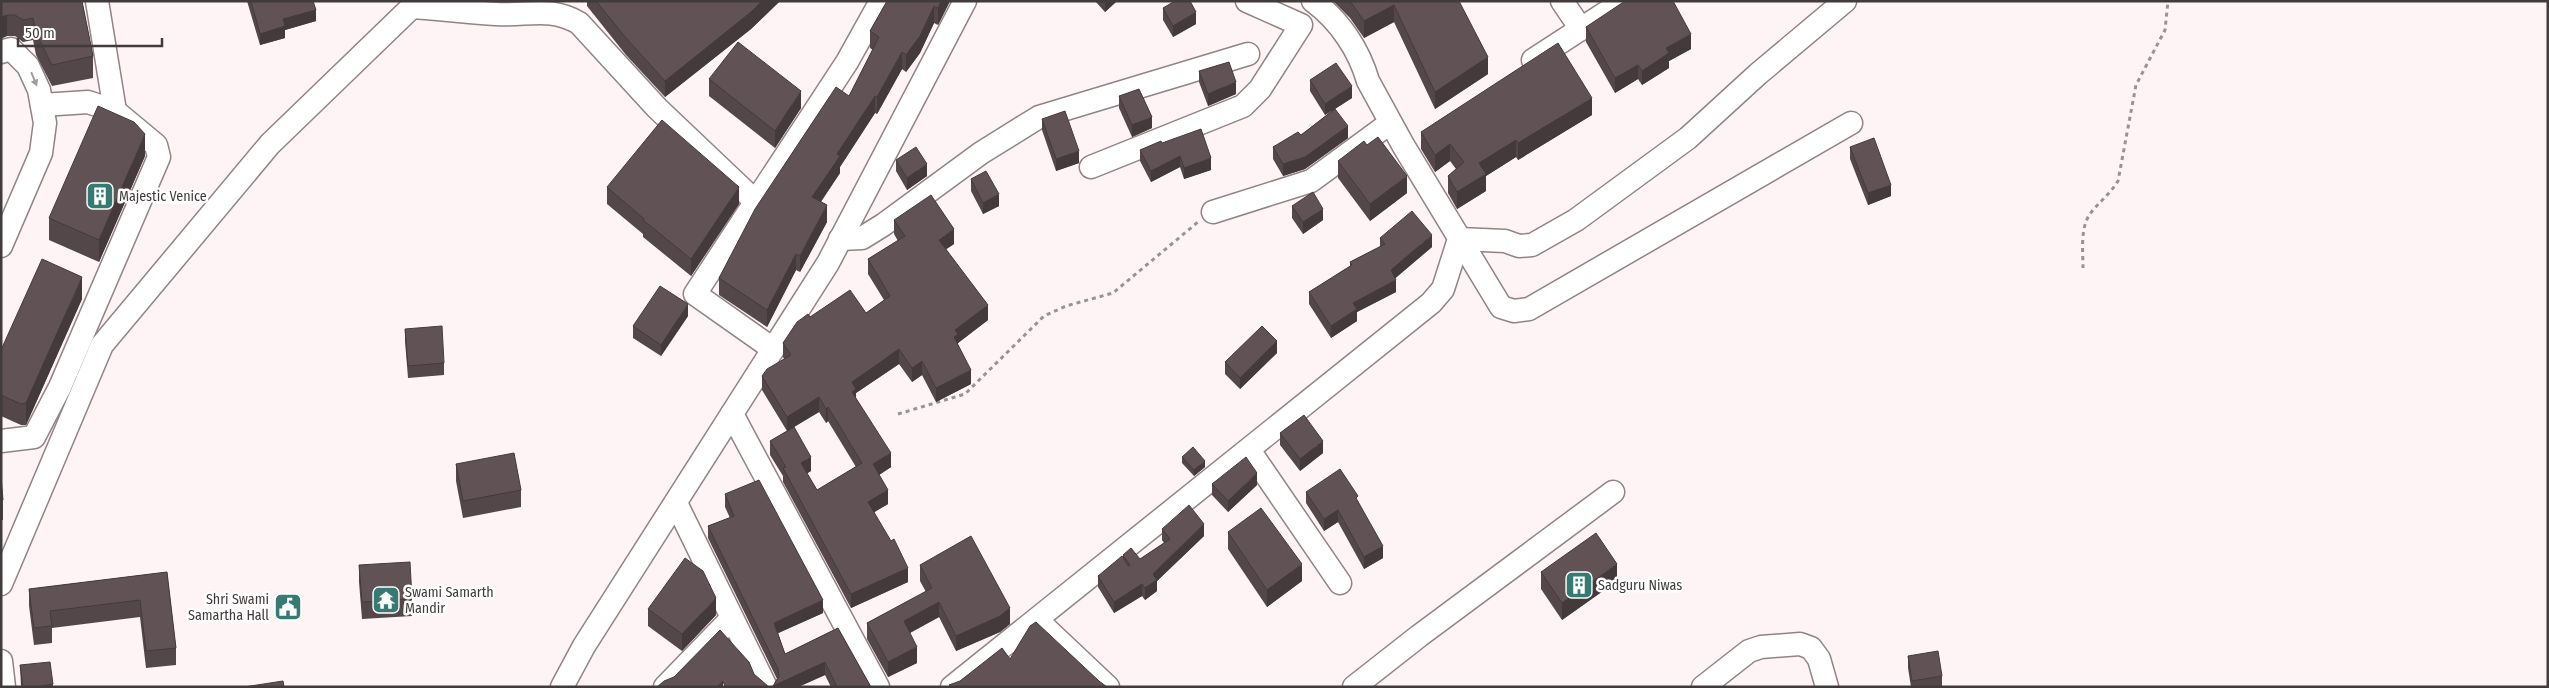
<svg xmlns="http://www.w3.org/2000/svg" width="2549" height="688" font-family="'Fira Sans Condensed',sans-serif">
  <style>
    .lines { fill: none; stroke-linecap: round; stroke-linejoin: round }
    .minor-casing { stroke: #928385; stroke-width: 25 }
    .path { stroke: #9a9293; stroke-width: 3; stroke-dasharray: 4 4; stroke-linecap: butt }
    .minor { stroke: #fff; stroke-width: 22 }
    .wall { fill: #534749; fill-rule: evenodd }
    .shaded-wall { fill: #443a3c }
    .building { fill: #615355; stroke: #443a3c }
    .oneway { fill: #a09d9d }
    .labels { text-anchor: middle; dominant-baseline: central; stroke-width: 5; stroke-linejoin: round; paint-order: stroke }
    .poi-label { font-size: 14px; fill: #413b3b; stroke: #fff; text-anchor: start }
  </style>
  <rect width="100%" height="100%" fill="#fef4f5"/>
  <g class="lines">
    <g class="minor-casing">
      <g id="minor">
        <path d="M97 1 115 111"/>
        <path d="M1313 1C1340 21 1359 50 1368 81L1403 145 1501 307 1514 311 1529 309 1851 123"/>
        <path d="M1562 1 1581 29"/>
        <path d="M411 7C439 9 468 12 496 14 528 16 550 6 579 23L657 108 755 201"/>
        <path d="M1 52 11 49 28 66 39 90 45 123 41 153 1 246"/>
        <path d="M1533 60 1624 1"/>
        <path d="M1091 167 1243 106 1260 89 1301 25 1247 1"/>
        <path d="M1213 212 1311 181 1390 123"/>
        <path d="M840 239 862 238 883 225 981 153 1039 117 1248 54"/>
        <path d="M1459 239 1505 241 1519 246 1532 245 1576 220 1688 138 1758 74 1845 1"/>
        <path d="M773 349 695 294 847 62 881 1"/>
        <path d="M732 414 878 687"/>
        <path d="M1 441 34 437 60 387 159 157 156 145 115 111 88 102 42 105"/>
        <path d="M1249 450 1340 583"/>
        <path d="M676 503 766 687"/>
        <path d="M1 584 102 345 270 144 418 1"/>
        <path d="M1037 620 1108 687"/>
        <path d="M1 661 4 687"/>
        <path d="M562 687 584 646 828 263 965 1"/>
        <path d="M665 687 732 618"/>
        <path d="M952 687 1431 303 1443 289 1459 239"/>
        <path d="M1354 687 1419 636 1613 492"/>
        <path d="M1703 687 1749 651 1761 647 1800 644 1811 648 1819 659 1827 687"/>
      </g>
    </g>
    <g class="path">
      <path d="M2083 268C2083 251 2080 228 2090 214 2099 202 2110 194 2118 181L2136 85 2165 30 2168 1"/>
      <path d="M898 414 965 394 1044 316 1066 306 1113 293 1198 222"/>
    </g>
    <use href="#minor" class="minor"/>
  </g>
  <g class="wall">
    <path d="M1 1H82L93 56V78L52 86 36 55 33 40 23 42 15 36H7Z"/>
    <path d="M247 1H313L316 21 285 30V38L260 45Z"/>
    <path d="M587 1H780L751 29 665 97 626 55 587 6Z"/>
    <path d="M887 1H950L938 25 934 23 920 53 906 72 902 69 877 114 875 113 840 167V173L821 202 827 222 800 272 796 270 767 327 719 295V278L849 96 873 50 870 48V31Z"/>
    <path d="M1095 1H1117L1105 12Z"/>
    <path d="M1333 1H1459L1488 74 1435 109 1394 22 1364 38 1350 18Z"/>
    <path d="M1163 8 1196 24 1173 37 1163 20Z"/>
    <path d="M1586 27 1691 49 1669 61V68L1642 85 1638 79 1615 93 1586 42Z"/>
    <path d="M1199 71 1236 94 1208 106 1199 82Z"/>
    <path d="M709 79 801 108 775 148 709 96Z"/>
    <path d="M1310 80 1352 98 1335 109 1348 138 1305 169 1283 176 1273 159V147L1301 135 1334 109 1325 115 1310 91Z"/>
    <path d="M1119 96 1152 128 1132 137 1119 108Z"/>
    <path d="M1592 115 1518 160 1516 157 1486 176V191L1457 209 1448 193V176L1456 169 1450 161 1435 172 1421 149V132Z"/>
    <path d="M1042 119 1079 163 1056 171 1042 130Z"/>
    <path d="M1162 143 1211 170 1184 179 1180 167 1151 182 1140 161V150Z"/>
    <path d="M1850 147 1891 196 1868 205 1850 159Z"/>
    <path d="M145 156 99 262 49 240V218Z"/>
    <path d="M896 160 927 176 907 190 896 171Z"/>
    <path d="M1338 161 1407 193 1370 221 1338 178Z"/>
    <path d="M971 179 999 206 983 214 971 191Z"/>
    <path d="M607 187 739 204 691 276 643 237V234L607 204Z"/>
    <path d="M1292 206 1323 220 1303 234 1292 218Z"/>
    <path d="M894 220 954 244 946 249 988 320 958 343V345L971 384 936 402 922 375 912 382 899 364 856 393V399L891 467 879 475 888 504 874 512 908 582 851 608 783 482V476L770 455V441L787 431 762 390V376L784 359 783 357V343L810 317 866 313 884 300 868 274V259L898 241 894 234ZM819 412 826 423 828 421 856 467 817 490 807 473 811 471 794 427Z"/>
    <path d="M1380 238 1432 247 1395 278 1396 292 1357 312V321L1331 338 1309 304V292L1350 266V262L1380 247Z"/>
    <path d="M82 299 26 425H21L1 416V350Z"/>
    <path d="M688 316 661 356 633 338V326Z"/>
    <path d="M405 329 444 363V375L408 378 405 341Z"/>
    <path d="M1277 353 1240 389 1225 374V362Z"/>
    <path d="M1280 433 1323 453 1300 471 1280 445Z"/>
    <path d="M1182 457 1205 467 1194 476 1182 463Z"/>
    <path d="M456 464 521 490V507L463 518 456 481Z"/>
    <path d="M1 476 3 500V520H1Z"/>
    <path d="M1212 484 1257 485 1228 512 1212 495Z"/>
    <path d="M1306 492 1358 501 1383 558 1364 569 1338 522 1324 531 1306 503Z"/>
    <path d="M725 494 823 613 778 633 785 654 838 628 871 687H831L825 675 798 687H773L777 679 708 538V526L730 518 725 507Z"/>
    <path d="M1162 529 1204 536 1157 581V591L1145 600 1142 596 1114 613 1098 587V576L1123 558V555L1140 559 1164 543 1162 540Z"/>
    <path d="M1228 532 1302 581 1267 607 1228 549Z"/>
    <path d="M359 565 412 599V616L362 619 359 582Z"/>
    <path d="M920 565 1010 624 1000 632 956 651 939 617 910 633 917 663 888 677 867 639V623L926 592 920 581Z"/>
    <path d="M167 572 176 648V665L146 668 140 617 52 628V643L34 645 29 606V589Z"/>
    <path d="M1541 572 1617 581 1562 620 1541 589Z"/>
    <path d="M648 609 716 615 682 651 648 626Z"/>
    <path d="M1908 656 1942 676V687H1911L1908 668Z"/>
    <path d="M20 665 53 684V687H21Z"/>
  </g>
  <g class="shaded-wall">
    <path d="M762 1H780L751 29 665 97V81Z"/>
    <path d="M941 1H950L938 25V8Z"/>
    <path d="M1105 1H1117L1105 12Z"/>
    <path d="M1394 5V22L1364 38V21Z"/>
    <path d="M934 6V23L920 53 906 72V55Z"/>
    <path d="M316 10V21L285 30V38L260 45V34L283 19Z"/>
    <path d="M1196 12V24L1173 37V26Z"/>
    <path d="M7 15V36L1 39V17Z"/>
    <path d="M1691 34V49L1669 61V68L1642 85V71L1666 48Z"/>
    <path d="M902 52V69L877 114V97Z"/>
    <path d="M1488 57V74L1435 109V92Z"/>
    <path d="M1638 65V79L1615 93V78Z"/>
    <path d="M1236 82V94L1208 106V94Z"/>
    <path d="M1352 86V98L1325 115V104Z"/>
    <path d="M801 91V108L775 148V131Z"/>
    <path d="M875 96V113L840 167V173L812 214V197L837 154Z"/>
    <path d="M1592 98V115L1518 160V143Z"/>
    <path d="M1152 117V128L1132 137V125Z"/>
    <path d="M1348 126V138L1305 169 1283 176V164Z"/>
    <path d="M145 134V156L99 262V240Z"/>
    <path d="M1516 140V157L1486 176V191L1457 209V192L1479 163Z"/>
    <path d="M1450 144V161L1435 172V155Z"/>
    <path d="M1079 151V163L1056 171V159Z"/>
    <path d="M1180 156V167L1151 182V171Z"/>
    <path d="M1211 158V170L1184 179V168Z"/>
    <path d="M927 164V176L907 190V178Z"/>
    <path d="M1407 176V193L1370 221V204Z"/>
    <path d="M1891 185V196L1868 205V193Z"/>
    <path d="M739 187V204L691 276V259Z"/>
    <path d="M999 194V206L983 214V203Z"/>
    <path d="M827 205V222L800 272V256Z"/>
    <path d="M1323 209V220L1303 234V222Z"/>
    <path d="M954 229V244L939 254V240Z"/>
    <path d="M1432 235V247L1391 282V270Z"/>
    <path d="M796 254V270L767 327V310Z"/>
    <path d="M82 277V299L26 425V403Z"/>
    <path d="M1396 280V292L1357 312V321L1331 338V326L1353 303Z"/>
    <path d="M688 304V316L661 356V345Z"/>
    <path d="M988 305V320L958 343V349L954 337 955 330Z"/>
    <path d="M1277 341V353L1240 389V378Z"/>
    <path d="M899 349V364L856 393V403L852 406V382Z"/>
    <path d="M922 361V375L912 382V368Z"/>
    <path d="M971 370V384L936 402V388Z"/>
    <path d="M819 397V412L787 431V417Z"/>
    <path d="M828 407V421L826 423V409Z"/>
    <path d="M1323 441V453L1300 471V459Z"/>
    <path d="M891 453V467L873 479V464Z"/>
    <path d="M811 457V471L801 477V463Z"/>
    <path d="M1205 461V467L1194 476V470Z"/>
    <path d="M1257 473V485L1228 512V501Z"/>
    <path d="M888 490V504L868 516V502Z"/>
    <path d="M1338 510V522L1324 531V519Z"/>
    <path d="M1204 524V536L1157 581V591L1145 600V588L1153 574Z"/>
    <path d="M1383 546V558L1364 569V557Z"/>
    <path d="M1302 564V581L1267 607V590Z"/>
    <path d="M1617 564V581L1562 620V603Z"/>
    <path d="M908 568V582L851 608V594Z"/>
    <path d="M1142 584V596L1114 613V602Z"/>
    <path d="M716 598V615L682 651V634Z"/>
    <path d="M823 600V613L774 635V623Z"/>
    <path d="M939 602V617L904 636V621Z"/>
    <path d="M1010 608V624L1000 632 956 651V636Z"/>
    <path d="M917 647V663L888 677V662Z"/>
    <path d="M825 662V675L798 687H773V686Z"/>
    <path d="M723 681V687H716Z"/>
  </g>
  <g class="building">
    <path d="M1 1H82L93 56 52 65 36 33 33 18 23 20 15 15H7L1 17Z"/>
    <path d="M251 1H313L316 10 283 19 285 26 260 34Z"/>
    <path d="M596 1H762L751 12 665 81 626 38Z"/>
    <path d="M887 1H941L938 8 934 6 920 36 906 55 902 52 877 97 875 96 837 154 840 156 812 197 827 205 800 256 796 254 767 310 719 278 755 209 836 87 849 96 879 37 870 31Z"/>
    <path d="M1175 1H1190L1196 12 1173 26 1163 8Z"/>
    <path d="M1350 1H1459L1488 57 1435 92 1394 5 1364 21Z"/>
    <path d="M1625 1H1673L1691 34 1666 48 1669 53 1642 71 1638 65 1615 78 1586 27Z"/>
    <path d="M738 42 801 91 775 131 709 79Z"/>
    <path d="M1558 43 1592 98 1518 143 1516 140 1479 163 1486 174 1457 192 1448 176 1464 162 1450 144 1435 155 1421 132Z"/>
    <path d="M1229 62 1236 82 1208 94 1199 71Z"/>
    <path d="M1336 63 1352 86 1325 104 1310 80Z"/>
    <path d="M1139 89 1152 117 1132 125 1119 96Z"/>
    <path d="M98 106 134 122 145 134 99 240 49 218Z"/>
    <path d="M1335 109 1348 126 1305 157 1283 164 1273 147 1298 132 1301 135Z"/>
    <path d="M1065 111 1079 151 1056 159 1042 119Z"/>
    <path d="M662 120 739 187 691 259 643 220 644 219 607 187Z"/>
    <path d="M1201 129 1211 158 1184 168 1180 156 1151 171 1140 150 1161 141 1162 143Z"/>
    <path d="M1378 137 1407 176 1370 204 1338 161 1364 141 1367 145Z"/>
    <path d="M1874 138 1891 185 1868 193 1850 147Z"/>
    <path d="M916 147 927 164 907 178 896 160Z"/>
    <path d="M986 171 999 194 983 203 971 179Z"/>
    <path d="M1313 192 1323 209 1303 222 1292 206Z"/>
    <path d="M931 195 954 229 939 240 988 305 955 330 958 334 954 337 971 370 936 388 922 361 912 368 899 349 852 382 856 389 852 392 891 453 873 464 888 490 868 502 891 541 894 539 908 568 851 594 783 468 786 467 770 441 794 427 811 457 801 463 817 490 862 463 828 407 826 409 819 397 787 417 762 376 767 369 791 355 783 343 797 322 808 314 810 317 850 290 866 313 890 296 868 259 905 236 894 220Z"/>
    <path d="M1412 211 1432 235 1391 270 1396 280 1353 303 1357 309 1331 326 1309 292 1352 265 1350 262 1385 244 1380 238Z"/>
    <path d="M42 259 82 277 29 396 26 403 21 404 1 395V350Z"/>
    <path d="M660 286 688 304 661 345 633 326Z"/>
    <path d="M442 326 444 363 408 366 405 329Z"/>
    <path d="M1262 326 1277 341 1240 378 1225 362Z"/>
    <path d="M1304 415 1323 441 1300 459 1280 433Z"/>
    <path d="M1193 447 1205 461 1194 470 1182 457Z"/>
    <path d="M514 453 521 490 463 501 456 464Z"/>
    <path d="M1246 457 1257 473 1228 501 1212 484Z"/>
    <path d="M1340 469 1358 496 1356 498 1383 546 1364 557 1338 510 1324 519 1306 492Z"/>
    <path d="M1 476 3 500H1Z"/>
    <path d="M759 480 823 600 774 623 785 654 838 628 871 687H837L825 662 773 686 779 676 778 669 708 526 734 516 725 494Z"/>
    <path d="M1189 505 1204 524 1153 574 1157 580 1145 588 1142 584 1114 602 1098 576 1122 556 1128 566 1130 565 1123 555 1131 548 1140 559 1170 539 1162 529Z"/>
    <path d="M1261 508 1302 564 1267 590 1228 532Z"/>
    <path d="M1596 533 1617 564 1562 603 1541 572Z"/>
    <path d="M971 536 1010 608 1000 616 956 636 939 602 904 621 917 647 888 662 867 623 932 588 920 565Z"/>
    <path d="M685 558 703 571 716 598 682 634 648 609Z"/>
    <path d="M410 562 412 599 362 602 359 565Z"/>
    <path d="M167 572 176 648 146 651 140 600 50 611 52 626 34 628 29 589Z"/>
    <path d="M1036 622 1099 681 1107 687H951L949 685 960 681 1002 648 1010 659 1030 626Z"/>
    <path d="M720 630 749 662 754 674 769 687H725L723 681 716 687H657L664 681 674 677Z"/>
    <path d="M1938 651 1942 676 1912 681 1908 656Z"/>
    <path d="M50 662 53 684 35 687H23L20 665Z"/>
    <path d="M283 681 284 687H244Z"/>
  </g>
  <defs><path id="oneway-solid" d="M-6-.8H1V-3.2L6.5 0L1 3.2V.8H-6Z" transform="scale(1.25)"/></defs>
  <use class="oneway" href="#oneway-solid" transform="translate(34 79) rotate(68)"/>
  <defs>
    <g id="building-square" transform="scale(1.4375)"><rect x="-9" y="-9" width="18" height="18" rx="4" fill="#357b71" stroke="#fff"/><path d="M-4-6H4V6H1V3H-1V6H-4ZM-2.5-4.3h1.7v1.8h-1.7ZM.8-4.3h1.7v1.8H.8ZM-2.5-1h1.7V.8h-1.7ZM.8-1h1.7V.8H.8Z" fill="#fff"/></g>
    <g id="temple-square" transform="scale(1.4375)"><rect x="-9" y="-9" width="18" height="18" rx="4" fill="#357b71" stroke="#fff"/><path d="M0-6L5-2H3V0L6.5 2.5H4V6H1.5V3h-3V6H-4V2.5H-6.5L-3 0V-2H-5Z" fill="#fff"/></g>
    <g id="civic-square" transform="scale(1.4375)"><rect x="-9" y="-9" width="18" height="18" rx="4" fill="#357b71" stroke="#fff"/><path d="M-.6-6.5H3V-4.5H.6V-3L4-1V1h2V6H-6V1h2V-1L-.6-3ZM-1.2 2.5V6h2.4V2.5Z" fill="#fff"/></g>
  </defs>
  <g fill-rule="evenodd">
    <use href="#building-square" x="100" y="196"/>
    <use href="#building-square" x="1579" y="585"/>
    <use href="#temple-square" x="386" y="600"/>
    <use href="#civic-square" x="288" y="607"/>
  </g>
  <g class="labels">
    <g class="poi-label">
      <text x="119" y="196">Majestic Venice</text>
      <text x="1598" y="585">Sadguru Niwas</text>
      <text x="405" y="592">Swami Samarth<tspan x="405" dy="16">Mandir</tspan></text>
      <text x="269" y="599" text-anchor="end">Shri Swami<tspan x="269" dy="16">Samartha Hall</tspan></text>
    </g>
  </g>
  <rect width="2549" height="688" fill="none" stroke="#413b3b" stroke-width="5"/>
  <path d="M18 38v8h144v-8" fill="none" stroke="#413b3b" stroke-width="2.5"/>
  <text x="25" y="38" font-size="15" fill="#413b3b" stroke="#ffffff" stroke-width="4" paint-order="stroke">50 m</text>
</svg>
